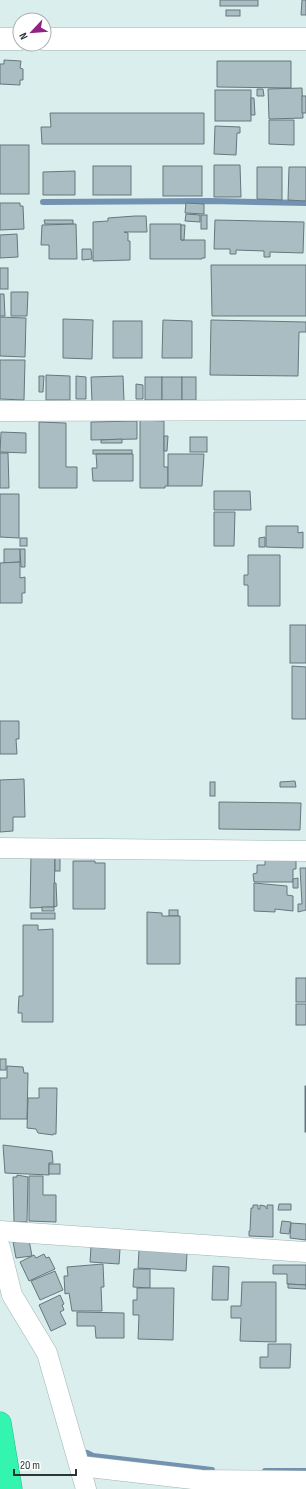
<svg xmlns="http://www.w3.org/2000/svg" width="306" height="1489" font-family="'Sofia Sans Condensed',sans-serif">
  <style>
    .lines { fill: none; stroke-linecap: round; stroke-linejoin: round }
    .stream { stroke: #7392b1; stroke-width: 6 }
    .building { fill: #aabdc3; stroke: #66777d }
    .street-casing { stroke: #9fb3b2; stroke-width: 21 }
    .secondary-casing { stroke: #9fb3b2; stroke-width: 23 }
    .highway-casing { stroke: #32b285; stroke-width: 23 }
    .street { stroke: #fff; stroke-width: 20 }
    .secondary { stroke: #fff; stroke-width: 22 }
    .highway { stroke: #34f5b0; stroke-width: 22 }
  </style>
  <rect width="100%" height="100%" fill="#daefed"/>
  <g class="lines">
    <g class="stream">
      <path d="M43 202 210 201 306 203"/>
      <path d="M87 1453 93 1456 212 1470"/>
      <path d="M265 1471H306"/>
    </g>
  </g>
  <g class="building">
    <rect x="220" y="0" width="38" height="6"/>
    <path d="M302 0H306V15H301Z"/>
    <rect x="226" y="10" width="14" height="6"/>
    <path d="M4 60 21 61 20 68 23 69V80H20V85L0 84V64H4Z"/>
    <path d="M217 61H291V88L217 87Z"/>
    <path d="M302 88 303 118 269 119 268 89Z"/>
    <path d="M257 89H263L264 96H257Z"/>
    <rect x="215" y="90" width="36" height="31"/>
    <rect x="302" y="96" width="4" height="17"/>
    <path d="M251 98H254L255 115H251Z"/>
    <path d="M50 113H204V144H42L41 127H51Z"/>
    <path d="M269 120H294V145L269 144Z"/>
    <path d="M215 126 240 127V133H237L236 155 214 154Z"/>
    <rect x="0" y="145" width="29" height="49"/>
    <path d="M214 165H240L241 197H214Z"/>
    <rect x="93" y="166" width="38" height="29"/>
    <rect x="163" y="166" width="39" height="30"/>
    <path d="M257 167H282V200L257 199Z"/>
    <path d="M289 167H306V201L288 200Z"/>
    <path d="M75 171V195H43V172Z"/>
    <path d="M0 203H20V206H23L24 229 0 230Z"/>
    <path d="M186 203 204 204V214L185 213Z"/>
    <path d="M186 214 200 215V222L185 221Z"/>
    <rect x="201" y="215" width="6" height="14"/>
    <path d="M135 216H146L147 232H124L128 233V241H130V260L93 261V222L108 221V218Z"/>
    <path d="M44 220H73V224H45Z"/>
    <path d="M215 220 304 222 303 253 270 252V257H264V251L236 250V254H230V249H214Z"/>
    <path d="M76 224 77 259H49V245H41L42 225Z"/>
    <path d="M150 224H181V240H205V258H202V259H150Z"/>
    <path d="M181 225H185L184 240H181Z"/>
    <path d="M17 234 18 257 0 258V235Z"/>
    <path d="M82 249H91L92 259 82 260Z"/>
    <path d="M211 265H306V316H212Z"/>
    <rect x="0" y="268" width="8" height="21"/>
    <path d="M11 292H28L27 316H11Z"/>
    <path d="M0 294H4L5 316H0Z"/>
    <path d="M0 317 26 318 25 357 0 356Z"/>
    <path d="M63 319 93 320 92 359 63 358Z"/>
    <path d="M163 320 192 321V358H162Z"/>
    <path d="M211 320 306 322V332H299L298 376 210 375Z"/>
    <rect x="113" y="321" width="29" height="37"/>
    <path d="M0 360H25L24 400 0 399Z"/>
    <path d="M46 375 70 376V400H46Z"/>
    <path d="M39 376H44L43 392H39Z"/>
    <path d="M76 376 86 377V399H76Z"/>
    <path d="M123 376 124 401 92 402 91 377Z"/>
    <rect x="145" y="377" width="17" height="23"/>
    <rect x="162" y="377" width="20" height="23"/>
    <rect x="182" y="377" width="14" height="23"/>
    <path d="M136 384 143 385V399H136Z"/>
    <path d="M140 420 164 421V467H168V486H165V488H140Z"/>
    <path d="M137 421V439L91 440V422Z"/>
    <path d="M39 422 66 423V467H77V488H39Z"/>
    <path d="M1 432 26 433V453L0 452Z"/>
    <path d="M164 436H168L167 451H164Z"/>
    <rect x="190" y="437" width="17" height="15"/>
    <path d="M122 439V443H101V440Z"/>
    <rect x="93" y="450" width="39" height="4"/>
    <path d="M0 453H8L9 488H0Z"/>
    <path d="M96 454H133V481H93L92 468H97Z"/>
    <path d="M168 454H204L202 486H168Z"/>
    <path d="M214 491H250L251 510H214Z"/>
    <path d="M0 494H19V538L0 537Z"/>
    <path d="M214 512H235L234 546H214Z"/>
    <path d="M266 526H298V533L303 532V548L266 547Z"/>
    <path d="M265 537V547H259V538Z"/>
    <rect x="20" y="538" width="7" height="8"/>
    <path d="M4 549H20V562L4 563Z"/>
    <path d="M20 549H25V567H21Z"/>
    <path d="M248 555H280V606H248V585H244V575H248Z"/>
    <path d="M20 562V578L25 577V593H22V603H0V563Z"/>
    <rect x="290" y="625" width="16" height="38"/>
    <path d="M292 666 306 667V719H292Z"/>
    <path d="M0 721H19V739H16L17 754H0Z"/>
    <path d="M24 779 25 817H13V831L0 832V780Z"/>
    <path d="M295 781 296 787H280V782Z"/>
    <rect x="210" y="782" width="5" height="14"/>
    <path d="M219 802 301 803 300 830 219 829Z"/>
    <path d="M55 855 54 907 30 908 31 856Z"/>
    <rect x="55" y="857" width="5" height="14"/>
    <path d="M296 858V869H293V882H254L253 874 257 873V865H265V860Z"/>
    <path d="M73 861H95V863H105V909H73Z"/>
    <path d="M300 868H306V910L298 912V904H302Z"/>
    <path d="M298 878V888H293V879Z"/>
    <path d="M54 883H56L57 906 54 907Z"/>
    <path d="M254 883 287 886V895L293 896V911L275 909V912L254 911Z"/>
    <rect x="42" y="907" width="12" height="4"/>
    <rect x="169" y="910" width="9" height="6"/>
    <path d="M147 912 162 913V916H180V964H147Z"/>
    <rect x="31" y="913" width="24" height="6"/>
    <path d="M23 925H38V930L53 929V1022H22V1013H18L19 996H23Z"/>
    <rect x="296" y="978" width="10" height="24"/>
    <rect x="296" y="1004" width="10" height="21"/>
    <rect x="0" y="1059" width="6" height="11"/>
    <path d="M7 1066 23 1067 24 1073H28L27 1119H0V1078H7Z"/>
    <rect x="305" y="1086" width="1" height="46"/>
    <path d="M39 1088H57L56 1134H53V1135L38 1133 36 1129 27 1128 28 1098H39Z"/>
    <path d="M3 1145 52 1151 53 1163H49V1175L5 1173Z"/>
    <rect x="49" y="1164" width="11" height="10"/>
    <path d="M17 1175 28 1177 27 1222H14L13 1177H17Z"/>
    <path d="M29 1176H43V1195H56V1222L29 1221Z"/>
    <path d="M279 1204H291V1210H278Z"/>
    <path d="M253 1205H258V1209H260V1205L265 1206 267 1209V1205H273V1237L249 1236V1231H250L251 1208H253Z"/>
    <path d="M282 1221 291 1222 289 1234 280 1233Z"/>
    <path d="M291 1223 306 1224V1240L290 1238Z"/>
    <path d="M29 1240 32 1256 16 1258 13 1242Z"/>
    <path d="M91 1247 120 1249 119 1264 90 1262Z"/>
    <path d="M139 1250 187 1253 186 1271 138 1268Z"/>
    <path d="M44 1254 46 1258 49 1257 55 1269 29 1281 20 1262 34 1255 36 1258Z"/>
    <path d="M103 1264 104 1287H101L102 1311H72L69 1293 65 1294 64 1276H68L67 1267Z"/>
    <path d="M273 1265H306V1285L287 1284V1274H273Z"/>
    <path d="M213 1266 229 1267 228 1300H212Z"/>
    <path d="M134 1269H150V1288L133 1287Z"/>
    <path d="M55 1271 63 1290 40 1300 31 1281Z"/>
    <path d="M242 1282H276V1342L240 1341 241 1318H231V1306H241Z"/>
    <path d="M288 1284 306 1285V1289L288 1288Z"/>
    <path d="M137 1288H174L173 1340 138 1339 139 1315H133V1300H137Z"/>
    <path d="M60 1295 64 1304 62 1305 64 1310 60 1312 66 1324 51 1331 39 1305Z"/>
    <path d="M77 1312 124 1313V1338H96L95 1326H77Z"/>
    <path d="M268 1344H291L290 1368H260V1357H268Z"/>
  </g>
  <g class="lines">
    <g class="street-casing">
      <g id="street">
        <path d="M0 411 306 410"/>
        <path d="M0 848 306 851"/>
        <path d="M0 1231 306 1252"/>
        <path d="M0 1247 12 1295 47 1353 86 1489"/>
        <path d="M80 1466 201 1480 306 1481"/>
      </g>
    </g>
    <g class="secondary-casing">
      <g id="secondary">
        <path d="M0 39H20"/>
        <path d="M44 39H306"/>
      </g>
    </g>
    <g class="highway-casing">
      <path id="highway" d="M0 1423 11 1489"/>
    </g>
    <use href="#street" class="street"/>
    <use href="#secondary" class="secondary"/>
    <use href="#highway" class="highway"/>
  </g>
  <g transform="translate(32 32) rotate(244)"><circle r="19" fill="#ffffff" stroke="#abaeae"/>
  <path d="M0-3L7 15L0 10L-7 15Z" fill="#912182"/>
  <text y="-6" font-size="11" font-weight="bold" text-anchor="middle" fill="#2d3534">N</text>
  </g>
  <path d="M14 1469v6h62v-6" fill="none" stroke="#2d3534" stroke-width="2"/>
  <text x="20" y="1469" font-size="12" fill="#2d3534" stroke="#ffffff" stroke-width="3" paint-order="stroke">20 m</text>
</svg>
